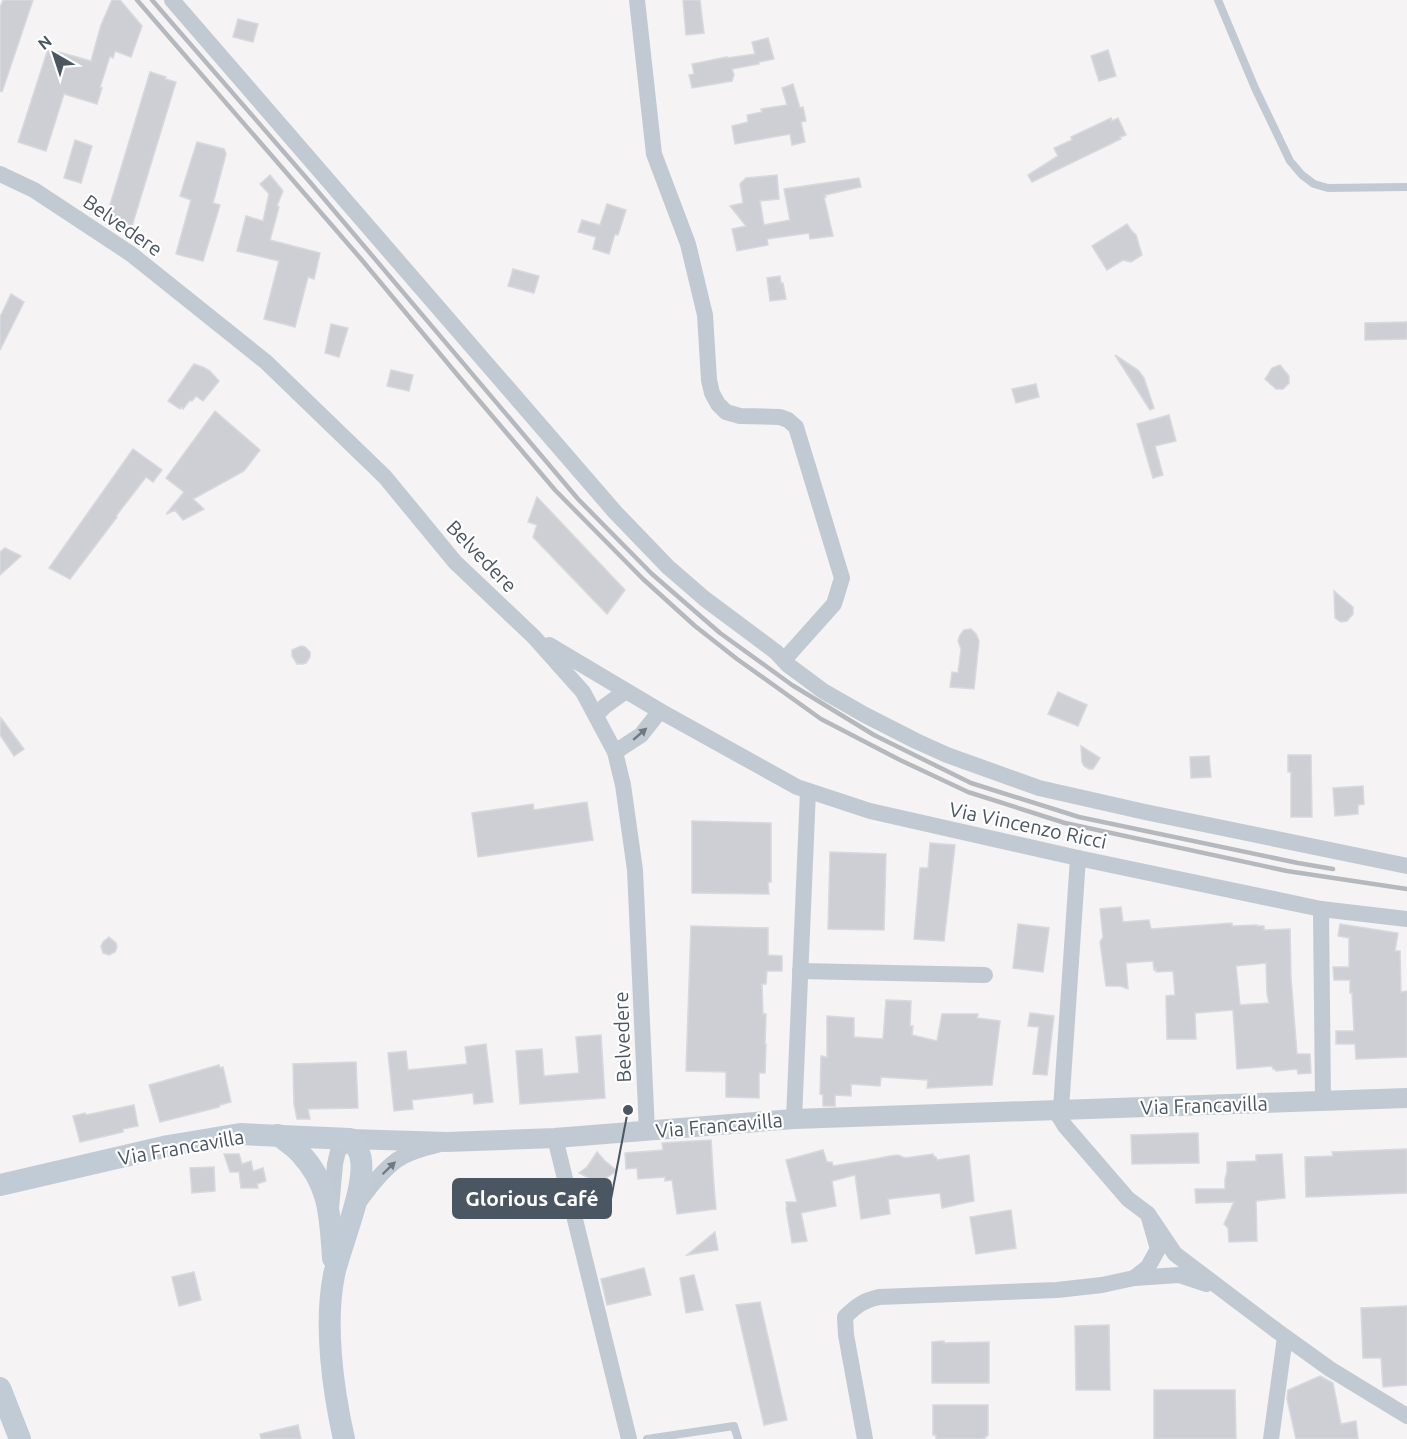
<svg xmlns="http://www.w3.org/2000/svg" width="1407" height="1439" font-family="Ubuntu,sans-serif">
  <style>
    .building { fill: #cdcfd5; stroke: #d7d9de; stroke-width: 1.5; fill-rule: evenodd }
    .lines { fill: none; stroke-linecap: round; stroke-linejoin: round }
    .service { stroke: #c1cad2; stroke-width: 8 }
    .minor { stroke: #c1cad2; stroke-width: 16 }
    .tertiary { stroke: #c1cad2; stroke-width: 20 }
    .secondary { stroke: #c1cbd6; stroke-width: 22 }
    .rail { stroke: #b5b8bd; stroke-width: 4.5 }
    .oneway { fill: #6e7983 }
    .labels { text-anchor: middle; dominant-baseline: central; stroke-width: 4.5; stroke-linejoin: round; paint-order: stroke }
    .street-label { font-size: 20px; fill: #4a5661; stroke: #fff }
    .leader { fill: none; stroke: #4a5661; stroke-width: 2 }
    .callout-dot { fill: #4a5661; stroke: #fff; stroke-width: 2 }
    .callout { fill: #4a5661; stroke: #4a5661; stroke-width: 2 }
    .callout-label { font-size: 21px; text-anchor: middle; font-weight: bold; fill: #fff }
  </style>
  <rect width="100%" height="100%" fill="#f5f3f3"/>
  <g class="building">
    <path d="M3 0H33L2 92 0 91V8Z"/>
    <path d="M112 0H120L142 26 131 57 115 51 113 58 110 56 100 87 102 88 97 104 64 94 46 151 18 142 48 49 91 61 101 25Z"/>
    <path d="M683 0H700L704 33 686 35Z"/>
    <path d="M238 19 258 24 253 42 233 37Z"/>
    <path d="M768 38 774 59 759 62V64L732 69 734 75 732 81 692 88 689 75 694 74 692 64 727 57V58L755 54 752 42Z"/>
    <path d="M1108 50 1116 76 1099 81 1091 56Z"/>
    <path d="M150 72 166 77 165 79 176 82 132 226 106 218Z"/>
    <path d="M793 84 800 108 803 107 806 121 801 122 805 142 792 145 790 134 735 144 732 126 748 122 747 115 762 112 761 109 787 105 782 88Z"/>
    <path d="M1111 118 1112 121 1118 118 1126 135 1120 137 1121 139 1032 182 1028 175 1058 156 1054 148 1072 140 1071 137Z"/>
    <path d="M75 140 92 146 81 183 64 178Z"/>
    <path d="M197 142 224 149 226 154 213 203 220 205 203 261 176 254 191 200 180 196Z"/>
    <path d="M270 175 283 191 277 206 279 207 270 240 320 253 314 279 308 277 295 327 264 319 279 261 237 251 246 216 263 221 269 194 260 184Z"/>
    <path d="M777 175 779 199 760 201 764 225 790 220 784 189 859 178 861 187 825 195 826 197H824L833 236 810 239 809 233 767 239 768 245 737 251 732 229 746 226 730 206 743 203 740 184 746 178Z"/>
    <path d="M607 204 626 210 618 235 615 234 609 254 593 249 596 237 578 232 582 220 600 225Z"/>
    <path d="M1127 224 1131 230 1136 235 1142 255 1131 262 1123 260 1107 270 1092 246Z"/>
    <path d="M513 269 539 276 534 293 508 286Z"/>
    <path d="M780 276 781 283H783L786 299 770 301 767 278Z"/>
    <path d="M11 294 24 302 0 350V317Z"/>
    <path d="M1407 322V339L1365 340V323Z"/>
    <path d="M331 324 348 328 339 357 325 353Z"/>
    <path d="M1115 355 1138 370 1144 378 1154 408 1150 410Z"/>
    <path d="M194 364 203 367 210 371 219 381 203 401 196 396 192 401 190 400 183 409 181 407 180 409 168 401Z"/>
    <path d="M1280 365 1289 376V383L1283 389H1276L1265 379 1272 368Z"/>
    <path d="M391 370 413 375 409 391 387 386Z"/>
    <path d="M1036 384 1039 397 1016 403 1012 389Z"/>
    <path d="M215 411 260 450 244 471 193 499 204 509 183 520 175 510 167 514V513L184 492 166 478Z"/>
    <path d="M1169 415 1176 441 1155 446 1163 475 1153 478 1137 424Z"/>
    <path d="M133 449 162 470 153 482 146 477 116 516 117 517 70 579 49 568Z"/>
    <path d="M537 497 625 590 607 614 533 537 537 525 528 522Z"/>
    <path d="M5 548 21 556 0 575V552Z"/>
    <path d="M1334 591 1353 607V614L1347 621 1341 622 1335 618Z"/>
    <path d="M971 629 976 634 979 641 974 689 950 687 952 672 958 673 961 649 958 641 960 635 964 630Z"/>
    <path d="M301 646 305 647 310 652V657L306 663 303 664H297L292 656V650Z"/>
    <path d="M1058 692 1087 705 1078 726 1048 714Z"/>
    <path d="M1 718 24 749 14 756 0 735Z"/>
    <path d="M1081 746 1100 758 1093 769H1089L1084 766 1082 762Z"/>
    <path d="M1288 755H1311L1312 817H1291V772H1288Z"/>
    <path d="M1209 756 1211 777 1191 778 1190 757Z"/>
    <path d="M1363 786 1364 804 1358 805V814L1335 816 1333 788Z"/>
    <path d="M587 802 593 840 478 857 472 813 533 804 534 810Z"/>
    <path d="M692 821 771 823V882H768L769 894 692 893Z"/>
    <path d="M930 843 955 845 944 941 914 939 920 868H928Z"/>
    <path d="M830 852 886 854 884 930 828 929Z"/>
    <path d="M1121 907 1123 922 1149 920 1151 929 1232 923V926L1257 925V926H1264V930L1290 929 1291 978 1297 1054H1310L1311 1073 1298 1074 1297 1069 1276 1071 1275 1069H1273L1272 1066 1237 1069 1233 1010 1195 1013 1196 1039H1167L1166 996 1175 995 1173 971 1156 972V969L1154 970 1153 961 1126 963 1128 989 1120 986H1106L1100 942 1103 937 1100 909ZM1266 963 1267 994 1269 1003 1240 1005 1236 966Z"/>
    <path d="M1018 924 1049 928 1043 972 1013 968Z"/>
    <path d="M1340 924 1398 933 1395 951H1400L1401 992 1407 991V1057L1356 1059 1355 1044H1336V1031H1354L1352 993H1350V980H1334L1333 967H1349V938L1338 936Z"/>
    <path d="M691 926 768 928V955L782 956V971H767L766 984H762L763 1014H766L765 1044H766L765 1073H759V1098L726 1097V1072L686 1071Z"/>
    <path d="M109 937 116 943 117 947 115 952 109 955 103 953 101 946 103 942Z"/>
    <path d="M886 1000 911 1001 910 1026H913L912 1035 937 1041 942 1014H978L977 1018 1000 1021 992 1085 927 1088 928 1080 881 1077 880 1086 851 1084V1096L835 1095V1106H823V1095L820 1094 821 1056 827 1057V1016L854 1018V1037L883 1039Z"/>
    <path d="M1030 1013 1054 1016 1047 1075 1033 1074 1039 1027 1028 1026Z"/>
    <path d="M601 1035 605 1098 520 1104 516 1051 542 1049 544 1076 579 1073 576 1037Z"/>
    <path d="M486 1044 493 1102 474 1104 473 1093 412 1100 413 1109 394 1111 388 1053 406 1051 408 1070 467 1064 465 1047Z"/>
    <path d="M356 1062 358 1108 308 1109 310 1119H297L294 1104 293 1064Z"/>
    <path d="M219 1065 220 1068 223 1067 231 1102 220 1105 219 1107 160 1122 149 1085Z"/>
    <path d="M134 1105 138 1126 123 1129V1132L80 1142 73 1116 85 1113 86 1115Z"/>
    <path d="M1198 1133 1199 1163 1132 1164 1131 1135Z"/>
    <path d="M711 1140 714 1186 716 1209 677 1214 672 1180 665 1181V1177L638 1179 637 1168 626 1169 625 1153 663 1150 662 1143Z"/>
    <path d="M1407 1149V1193L1306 1197 1305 1157 1333 1156 1332 1152Z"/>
    <path d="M823 1150 827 1162H832L833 1166 875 1159 890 1156 898 1155 905 1158 933 1154 934 1157H936L937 1160 969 1155 974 1201 942 1208 940 1193 888 1199 890 1214 861 1219 855 1175 832 1181 836 1206 801 1213 807 1241 792 1243 786 1208 787 1207 786 1202H797L786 1160Z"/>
    <path d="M597 1152 604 1160 617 1171 604 1179 600 1184 579 1173 587 1167Z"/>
    <path d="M224 1154H239L242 1164 251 1161 253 1171 263 1168 266 1181 257 1184 258 1188H241L239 1172H230Z"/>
    <path d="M1282 1154 1285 1198 1256 1201 1257 1241 1229 1242 1228 1228 1224 1224 1234 1202 1196 1203 1195 1189H1225V1179L1227 1172V1162L1256 1161V1155Z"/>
    <path d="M214 1167 215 1191 192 1193 190 1168Z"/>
    <path d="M1011 1210 1016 1248 976 1254 970 1217Z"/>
    <path d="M715 1232 718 1250 687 1255Z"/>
    <path d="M644 1268 651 1295 607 1305 601 1279Z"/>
    <path d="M194 1272 201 1300 179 1306 172 1277Z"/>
    <path d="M694 1275 703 1310 686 1313 680 1278Z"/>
    <path d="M760 1302 787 1420 764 1425 736 1305Z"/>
    <path d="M1407 1306V1385L1383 1387 1381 1358H1363L1361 1308Z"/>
    <path d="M1109 1325 1110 1390H1076L1075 1326Z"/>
    <path d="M944 1341V1343L989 1342V1383H932V1342Z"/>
    <path d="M1320 1376 1333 1383 1341 1424 1356 1421 1358 1439H1296L1287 1399 1288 1390Z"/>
    <path d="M1154 1390H1235L1236 1439H1154Z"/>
    <path d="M933 1405H988V1435L985 1438 982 1439H936V1435H933Z"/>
    <path d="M298 1425 301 1439H261L260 1434Z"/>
  </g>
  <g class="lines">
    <g class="service">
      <path d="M1218 0 1255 88 1290 161 1302 175 1314 184 1328 188 1407 187"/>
      <path d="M647 1439 734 1426 738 1439"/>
    </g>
    <g class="minor">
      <path d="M172 0 615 512 668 567 705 599 776 652 788 665 803 676 823 691 865 715 916 741 947 755 1039 788 1145 812 1407 866"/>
      <path d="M637 0 654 154 688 244 705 315 709 380 712 393 718 404 726 412 740 416 780 417 788 420 796 427 842 578 834 604 784 660"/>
      <path d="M0 174 34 190 131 254 266 362 385 477 455 562 534 637 583 692 615 752 623 785 635 870 647 1131"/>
      <path d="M549 645 660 711 797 787 870 811 1078 858 1321 909 1407 919"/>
      <path d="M596 715 605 706 626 691"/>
      <path d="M615 752 641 735 660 711"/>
      <path d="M1321 909 1323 1101"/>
      <path d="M800 971 985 975"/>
      <path d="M1061 1109 1078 858"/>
      <path d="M1055 1110 1065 1126 1128 1199 1148 1214 1175 1254 1277 1331 1330 1369 1407 1416"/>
      <path d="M794 1119 808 791"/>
      <path d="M555 1138 629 1439"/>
      <path d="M359 1202C370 1187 382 1171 397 1160 409 1152 424 1148 437 1145"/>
      <path d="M331 1208 335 1164 338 1151 350 1139"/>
      <path d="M1134 1278 1179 1275 1206 1284"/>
      <path d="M865 1439 846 1335 845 1317C857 1305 863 1301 879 1297L1057 1290 1102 1285 1134 1278 1148 1267 1158 1249 1148 1214"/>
      <path d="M1271 1439 1285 1337"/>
    </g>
    <path class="tertiary" d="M350 1139 447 1142 555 1138 794 1119 1407 1098"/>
    <g class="secondary">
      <path d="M278 1135C285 1141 294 1146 300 1153 330 1185 330 1216 333 1258"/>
      <path d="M0 1185 168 1146 240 1134 350 1139C352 1142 357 1146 358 1150 372 1176 340 1245 334 1275 324 1325 333 1390 344 1439"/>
      <path d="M0 1388 20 1439"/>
    </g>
    <g class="rail">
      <path d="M137 0 361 259 460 378 555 490 643 579 695 626 737 659 821 719 900 760 968 792 1065 823 1287 871 1407 889"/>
      <path d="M152 0 309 181 578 499 652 574 720 633 792 685 874 735 971 783 1079 817 1298 863 1333 869"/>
    </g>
  </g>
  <defs><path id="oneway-solid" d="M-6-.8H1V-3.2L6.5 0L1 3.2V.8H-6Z" transform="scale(1.5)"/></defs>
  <g class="oneway">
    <use href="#oneway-solid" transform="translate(640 734) rotate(-41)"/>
    <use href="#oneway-solid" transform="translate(389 1168) rotate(-44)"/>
  </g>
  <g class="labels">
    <g class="street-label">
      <text transform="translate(123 225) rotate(35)">Belvedere</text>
      <text transform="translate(482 556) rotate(46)">Belvedere</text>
      <text transform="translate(1028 825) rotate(12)">Via Vincenzo Ricci</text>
      <text transform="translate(622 1037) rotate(-92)">Belvedere</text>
      <text transform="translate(1204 1105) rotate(-2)">Via Francavilla</text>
      <text transform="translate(719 1125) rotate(-5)">Via Francavilla</text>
      <text transform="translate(181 1147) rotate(-10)">Via Francavilla</text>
    </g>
  </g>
  <path class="leader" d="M628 1110L611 1199"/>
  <circle class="callout-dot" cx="628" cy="1110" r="6"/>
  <rect class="callout" x="453" y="1179" width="158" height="39" rx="6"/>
  <g class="callout-label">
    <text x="532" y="1206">Glorious Café</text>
  </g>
  <g transform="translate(54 54) rotate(321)" stroke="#ffffff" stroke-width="4.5" paint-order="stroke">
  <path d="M0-4.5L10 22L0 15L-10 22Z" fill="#4a5661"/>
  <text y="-9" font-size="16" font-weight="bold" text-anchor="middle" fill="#4a5661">N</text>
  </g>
</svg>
